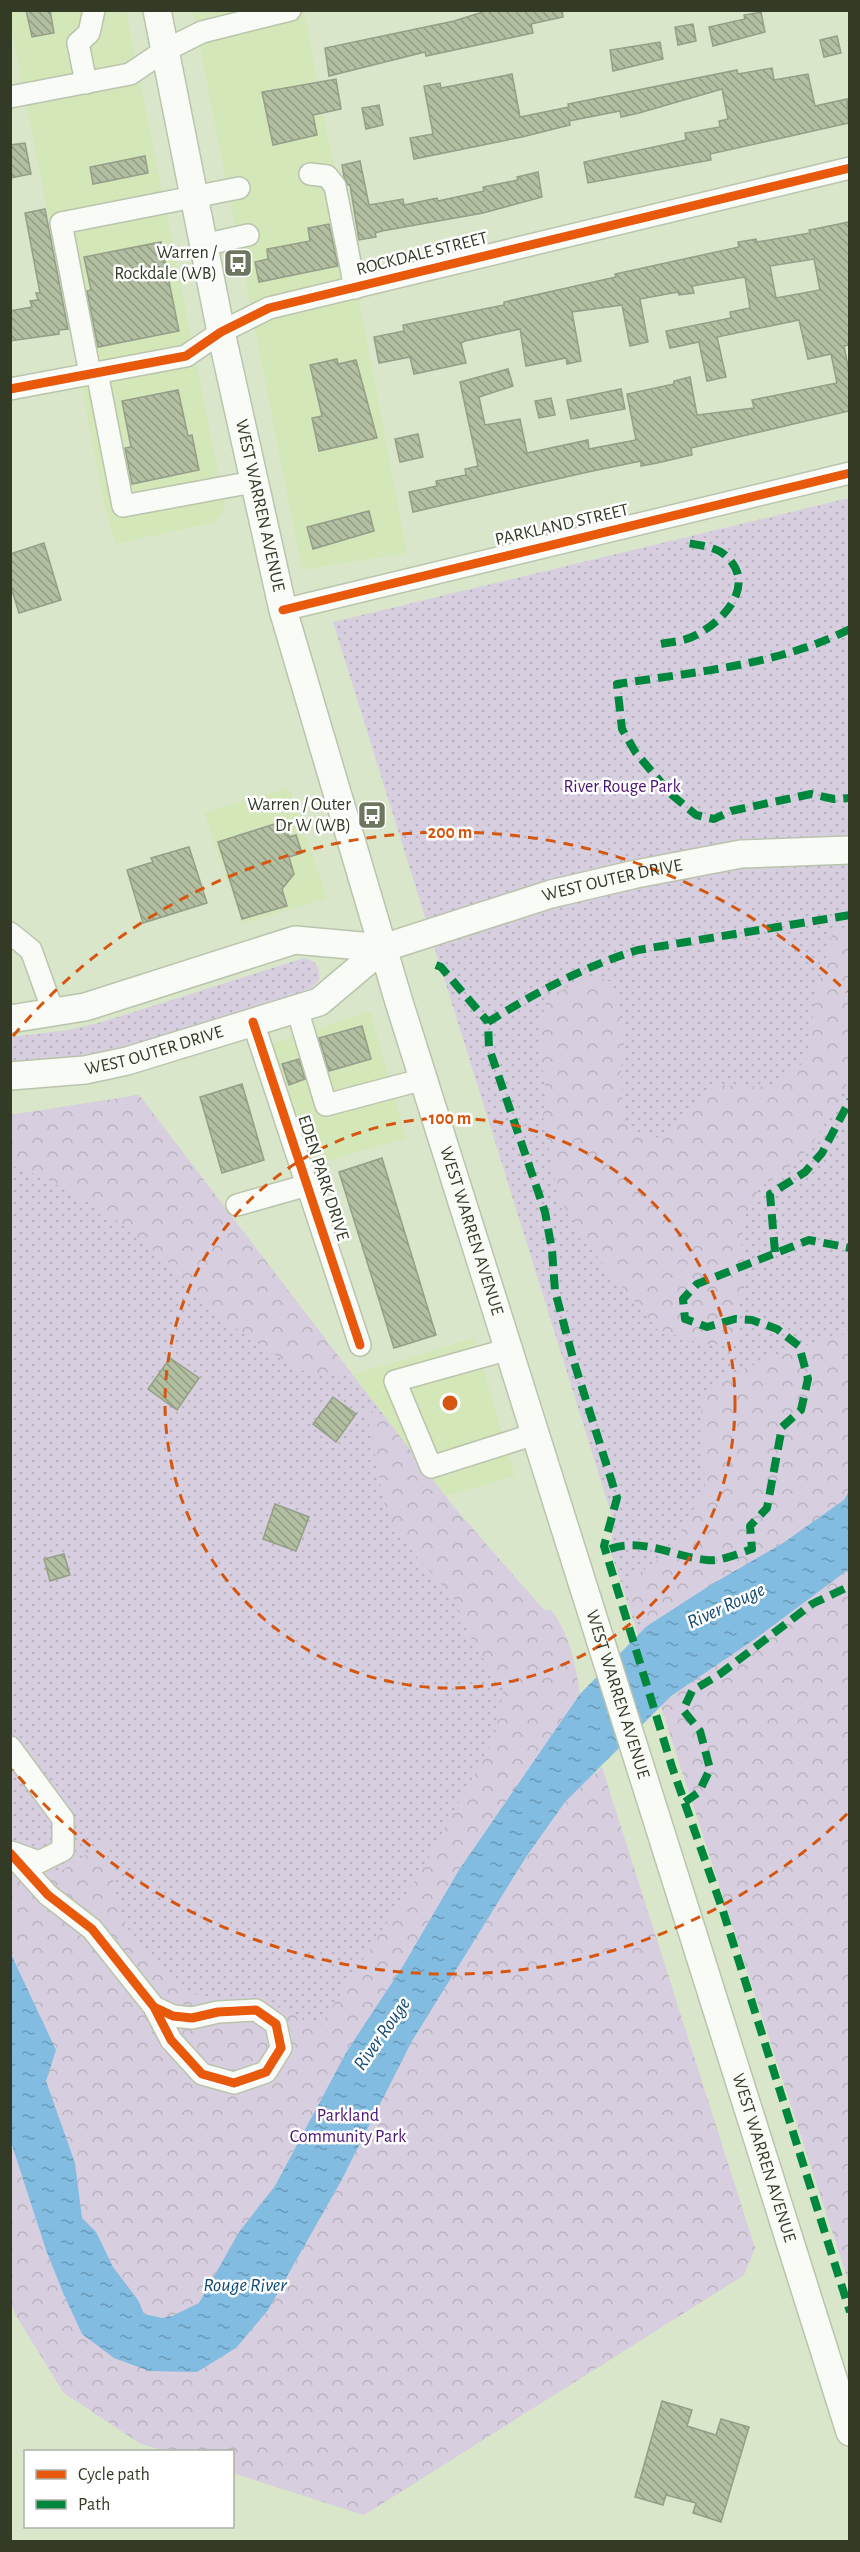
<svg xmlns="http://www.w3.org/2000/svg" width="860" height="2552" font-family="'Alegreya Sans',sans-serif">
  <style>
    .built { fill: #d4e7b9 }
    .grass { fill: url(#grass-dots) }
    .forest { fill: url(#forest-crowns) }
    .water { fill: url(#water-ripples) }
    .building { fill: url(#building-back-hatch); stroke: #959e89; stroke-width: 1.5; fill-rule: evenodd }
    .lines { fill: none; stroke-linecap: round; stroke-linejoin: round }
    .minor-casing { stroke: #bac4ad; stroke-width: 24 }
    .major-casing { stroke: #bac4ad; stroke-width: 30 }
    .minor { stroke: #f9fbf7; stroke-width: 21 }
    .major { stroke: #f9fbf7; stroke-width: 27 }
    .quiet { stroke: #00873e; stroke-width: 8; stroke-dasharray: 15 8; stroke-linecap: butt }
    .cycleway-casing { stroke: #fff; stroke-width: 13 }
    .cycleway { stroke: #e8590c; stroke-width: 9 }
    .ring { fill: none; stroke: #d6560f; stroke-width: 3; stroke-dasharray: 10 8 }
    .labels { text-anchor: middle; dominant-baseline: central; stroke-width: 5; stroke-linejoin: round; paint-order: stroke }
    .poi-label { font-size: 18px; fill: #333b26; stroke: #fff; text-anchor: end }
    .street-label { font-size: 18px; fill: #333b26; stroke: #fff }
    .park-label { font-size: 18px; fill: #4d1374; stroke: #fff }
    .water-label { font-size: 20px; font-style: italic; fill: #104974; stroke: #fff }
    .centre { fill: #d6560f; stroke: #fff; stroke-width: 3 }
    .ring-label { font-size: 18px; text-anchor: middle; font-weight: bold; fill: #d6560f; stroke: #fff; stroke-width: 5; stroke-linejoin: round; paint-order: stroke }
  </style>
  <defs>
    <pattern id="grass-dots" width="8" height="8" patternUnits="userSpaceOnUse" patternTransform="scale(1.5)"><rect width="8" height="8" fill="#d7cfdf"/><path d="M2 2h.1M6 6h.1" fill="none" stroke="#b9b3bf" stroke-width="1.8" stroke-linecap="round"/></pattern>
    <pattern id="forest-crowns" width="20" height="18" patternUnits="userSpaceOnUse" patternTransform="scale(1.5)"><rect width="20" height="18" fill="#d7cfdf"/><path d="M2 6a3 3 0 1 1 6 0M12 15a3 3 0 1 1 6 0" fill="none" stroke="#b9b3bf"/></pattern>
    <pattern id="water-ripples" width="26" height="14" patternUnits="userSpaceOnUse" patternTransform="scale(1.5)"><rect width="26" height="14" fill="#82bce1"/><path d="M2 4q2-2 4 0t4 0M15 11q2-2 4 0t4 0" fill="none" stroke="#6b9ab6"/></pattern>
    <pattern id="building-back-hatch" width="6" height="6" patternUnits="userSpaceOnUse" patternTransform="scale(1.5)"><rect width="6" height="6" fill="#b3bfa1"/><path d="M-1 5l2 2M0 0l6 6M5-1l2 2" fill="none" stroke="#929c83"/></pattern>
  </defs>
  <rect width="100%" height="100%" fill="#dae6ca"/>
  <g class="built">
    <path d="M10 11H126L225 507 215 522 116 544 106 512 11 25Z"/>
    <path d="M193 11H304L407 553 302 570Z"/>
    <path d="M289 788 327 898 242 924 204 812Z"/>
    <path d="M370 1011 406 1138 313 1165 274 1053V1043Z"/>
    <path d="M474 1338 515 1476 445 1496 352 1375Z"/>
  </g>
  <g class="grass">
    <path d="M849 498V2283L610 1549 614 1523 333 622Z"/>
    <path d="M304 958C317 961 320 968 319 980L310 989C211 1020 114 1059 11 1063L10 1037 69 1030 102 1022Z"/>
    <path d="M139 1095 453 1506 544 1611 744 2275 364 2515 233 2473 232 2452 166 2451 141 2444 64 2393 15 2314 11 2301 10 1115Z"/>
  </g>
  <g class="forest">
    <path d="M849 926V1080L811 1146 786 1170 759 1188 743 1220 741 1243 745 1265 744 1288 735 1319 739 1334 732 1345 702 1344 657 1329 589 1247 558 1197 543 1116 546 1092 540 1050 542 1016 548 997 591 976 612 982 625 1036 621 1069 623 1117 640 1134 665 1139 691 1105 714 1085 774 1087 806 1061 816 995 833 931Z"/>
    <path d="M139 1095 346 1366 335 1376 313 1375 288 1364 202 1305 168 1262 107 1213 43 1177 11 1165V1115Z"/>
    <path d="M849 1333 850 1491 844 1500C780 1545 712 1583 647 1626L633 1609 628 1581 669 1552 705 1489 701 1403 727 1376 799 1346Z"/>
    <path d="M376 1411 385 1417 453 1506 544 1610H551C569 1632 576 1666 580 1694L459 1870 403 1966 347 2051 275 2186 239 2232 199 2303 172 2316 162 2318 144 2314 138 2300 113 2267 96 2232 82 2218 75 2163 46 2081 56 2050 11 1957V1865L58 1873 106 1842 119 1908 134 1942 185 1993 288 2009 317 2030 421 1871 494 1739 504 1687 476 1649 453 1597 415 1555 400 1534 385 1507 367 1412Z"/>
    <path d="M849 1569V2283L660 1704Z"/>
    <path d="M602 1767 755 2248 744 2275 364 2515 233 2473 232 2452 166 2451 141 2444 64 2393 15 2314 11 2301 10 2142 46 2250 82 2334 197 2372 236 2348 268 2310 341 2181 412 2041 526 1857 565 1802Z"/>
  </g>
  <path class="water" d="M849 1491V1569L755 1639 671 1696 565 1802 526 1857 412 2041 341 2181 268 2310 236 2348 197 2372 149 2371 114 2358 82 2334 64 2295 46 2250 11 2142 10 1952 56 2050 46 2081 75 2163 82 2218 96 2232 113 2267 138 2300 144 2314 162 2318 172 2316 199 2303 239 2232 275 2186 347 2051 403 1966 459 1870 580 1694 647 1626 709 1586 783 1543 844 1500Z"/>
  <g class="building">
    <path d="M26 10H50L54 33 32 37Z"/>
    <path d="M489 10H562L563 17 531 24 533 33 426 56 425 52 329 76 325 48 454 21Z"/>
    <path d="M761 12 765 32 713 46 709 27 745 19 744 15Z"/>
    <path d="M693 24 696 41 678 45 675 27Z"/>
    <path d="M837 36 841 53 824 57 820 40Z"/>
    <path d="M660 42 663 59 613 71 610 50Z"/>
    <path d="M772 68 774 80 808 74 815 106 847 99 849 123 710 154 711 160 588 183 584 162 686 140 685 133 720 127 719 121 728 119 722 89 639 113 621 117 620 111 569 121 570 125 522 137 414 159 410 138 433 134 424 86 440 83 441 88 512 74 520 117 569 107 568 104 737 70 738 74Z"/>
    <path d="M336 79 341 109 313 115 317 135 273 145 262 92Z"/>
    <path d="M379 105 383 125 366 129 362 108Z"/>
    <path d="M25 143 31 174 10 178V145Z"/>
    <path d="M145 156 148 173 93 184 90 167Z"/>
    <path d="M360 161 369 205 403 199 404 205 437 198 438 201 484 191 483 187 518 180 517 177 538 172 542 197 483 213 382 231 375 233 376 237 359 240 350 185H348L344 177 342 165Z"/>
    <path d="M45 209 68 329 59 330V334L10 341V311L32 307 30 301 38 300 36 293H40L25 213Z"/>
    <path d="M849 222V345L844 346 849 371V411L691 448 692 455 657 463 641 466V461L588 472 413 512 409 492 437 486 436 481 466 475 465 469 478 466 460 382 508 369 513 386 479 397 485 425 520 419 527 453 588 440 589 449 636 440 627 394 674 384V381L690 377 697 415 754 408 752 400 837 383 831 354 808 359 799 320 717 337 726 377 707 381 699 342 670 348 666 331 731 318 730 312 750 308 745 277 692 286 694 293 679 295 678 292 640 299 648 342 630 346 622 305 572 312 581 361 567 364 566 358 526 366 520 329 465 341 461 343 466 363 414 374 410 357 379 363 374 337 404 331 403 325 504 305V302L616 277 615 274 739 247 738 242 756 239 757 242 810 233 809 230ZM814 259 820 290 776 298 770 266Z"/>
    <path d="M329 224 338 266 259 282 255 262 268 259 267 249 310 241 308 228Z"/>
    <path d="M161 242 179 331 98 347 87 291 91 290 84 257Z"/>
    <path d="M337 359 338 364 356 360 377 438 319 451 312 418 322 416 310 365Z"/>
    <path d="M621 389 625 409 571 419 567 400Z"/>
    <path d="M178 390 188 436 192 435 199 470 132 484 125 448 131 447 122 401Z"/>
    <path d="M551 398 555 415 539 418 535 401Z"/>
    <path d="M418 434 423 457 400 462 395 439Z"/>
    <path d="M369 511 374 531 313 549 307 527Z"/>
    <path d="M44 543 61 600 19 613 10 584V554Z"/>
    <path d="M284 821 289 837 296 835 302 853 289 857 294 874 282 889 287 906 242 919 218 842Z"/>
    <path d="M189 847 207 903 143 923 127 870 153 862 151 858Z"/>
    <path d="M362 1026 371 1059 329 1071 319 1038Z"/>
    <path d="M299 1059 305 1079 289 1085 282 1064Z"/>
    <path d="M242 1084 264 1160 222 1173 200 1097Z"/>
    <path d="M382 1158 436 1335 394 1348 339 1172Z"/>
    <path d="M170 1358 199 1378 177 1410 148 1389Z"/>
    <path d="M333 1397 356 1414 336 1442 313 1424Z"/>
    <path d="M275 1504 309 1517 296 1551 263 1539Z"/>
    <path d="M64 1554 70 1575 50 1581 44 1559Z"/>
    <path d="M662 2401 692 2410 687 2426 716 2435 721 2419 749 2427 721 2522 693 2513 696 2503 666 2495 663 2505 635 2497Z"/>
  </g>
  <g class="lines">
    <g class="minor-casing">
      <g id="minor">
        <path d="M86 83 78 43 89 33 94 10"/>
        <path d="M10 97 130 74 164 51 202 32 290 10"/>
        <path d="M310 174 327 176 335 186 355 288"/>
        <path d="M203 245 248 235"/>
        <path d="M97 372 123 506 253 482"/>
        <path d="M90 374 61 223 239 188"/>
        <path d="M10 389 186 356 221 332 269 308 850 168"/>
        <path d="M283 610 850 473"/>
        <path d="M10 933 31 950 54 1014"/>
        <path d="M297 1009 326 1105 424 1079"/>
        <path d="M253 1022 360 1345"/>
        <path d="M237 1205 308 1185"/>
        <path d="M509 1349 395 1381 431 1467 535 1434"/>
        <path d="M10 1747 63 1819V1850L39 1862 11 1852"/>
        <path d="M10 1853 48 1895 92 1929 154 2007 171 2040 202 2074 234 2083 266 2072 281 2048 276 2024 256 2010 218 2012 192 2018 173 2016 154 2007"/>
      </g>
    </g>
    <g class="major-casing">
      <g id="major">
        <path id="s1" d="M157 10 221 332 283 610 399 1002 850 2432"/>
        <path id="s2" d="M10 1019 85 1007 295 940 383 948 551 894 636 874 741 854 850 850"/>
        <path id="s3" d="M10 1076 85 1070 127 1061 319 1002 383 948"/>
      </g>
    </g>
    <use href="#minor" class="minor"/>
    <use href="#major" class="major"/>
    <g class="quiet">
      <path d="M850 629C779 665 695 672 617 684L622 729 636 753 672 795 696 815 714 819 731 811 811 794 834 799 850 798"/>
      <path d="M661 644C671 642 683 641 692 637 723 623 758 585 726 556 716 546 696 545 683 542"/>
      <path d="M850 915 638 950C585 966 535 993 488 1022L489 1048 545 1212 552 1250 555 1291 574 1362 617 1498 604 1546 672 1767 723 1911 850 2312"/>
      <path d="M436 965 441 967 488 1022"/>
      <path d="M775 1252 770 1194 805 1172 822 1153 850 1100"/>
      <path d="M610 1549C643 1537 674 1557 707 1560 720 1562 739 1553 752 1549L750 1526 767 1508 782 1427 801 1410 808 1379 799 1346 777 1329 752 1320 735 1319 707 1327 685 1319 683 1299 697 1284 809 1240 850 1248"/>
      <path d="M685 1802 699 1792 710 1769 700 1731 683 1710 692 1691 720 1674 812 1604 850 1586"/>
    </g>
    <g class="cycleway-casing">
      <g id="cycleway">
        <path d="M10 389 186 356 221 332 269 308 850 168"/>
        <path d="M283 610 850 473"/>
        <path d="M253 1022 360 1345"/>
        <path d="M10 1853 48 1895 92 1929 154 2007 171 2040 202 2074 234 2083 266 2072 281 2048 276 2024 256 2010 218 2012 192 2018 173 2016 154 2007"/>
      </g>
    </g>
    <use href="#cycleway" class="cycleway"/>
  </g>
  <g class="ring">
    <circle cx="450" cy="1403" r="285"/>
    <path d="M847 1814A571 571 0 0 1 13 1770M13 1036A571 571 0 0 1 847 992"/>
  </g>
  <defs>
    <g id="bus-square" transform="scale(1.5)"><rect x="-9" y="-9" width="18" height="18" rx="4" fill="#6d775f" stroke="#fff"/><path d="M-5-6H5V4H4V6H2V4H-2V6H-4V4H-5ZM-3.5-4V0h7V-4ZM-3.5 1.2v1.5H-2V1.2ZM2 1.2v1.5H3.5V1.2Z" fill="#fff"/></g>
  </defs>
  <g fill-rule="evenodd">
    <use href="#bus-square" x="238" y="263"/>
    <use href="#bus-square" x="372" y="815"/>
  </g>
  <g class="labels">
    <g class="poi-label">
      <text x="217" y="253">Warren /<tspan x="217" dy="21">Rockdale (WB)</tspan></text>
      <text x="351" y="805">Warren / Outer<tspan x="351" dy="21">Dr W (WB)</tspan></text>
    </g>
    <g class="street-label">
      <text transform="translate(422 254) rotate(-14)">ROCKDALE STREET</text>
      <text stroke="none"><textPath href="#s1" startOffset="506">WEST WARREN AVENUE</textPath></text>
      <text transform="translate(562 525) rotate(-13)">PARKLAND STREET</text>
      <text stroke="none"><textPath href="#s2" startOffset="624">WEST OUTER DRIVE</textPath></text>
      <text stroke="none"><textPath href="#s3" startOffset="147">WEST OUTER DRIVE</textPath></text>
      <text transform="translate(323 1178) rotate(72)">EDEN PARK DRIVE</text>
      <text stroke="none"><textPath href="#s1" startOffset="1262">WEST WARREN AVENUE</textPath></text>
      <text stroke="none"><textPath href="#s1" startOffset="1748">WEST WARREN AVENUE</textPath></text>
      <text stroke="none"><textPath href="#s1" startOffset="2234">WEST WARREN AVENUE</textPath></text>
    </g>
    <g class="park-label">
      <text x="622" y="787">River Rouge Park</text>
      <text x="348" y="2116">Parkland<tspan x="348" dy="21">Community Park</tspan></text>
    </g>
    <g class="water-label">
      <text transform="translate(726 1606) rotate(-25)">River Rouge</text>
      <text transform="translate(382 2034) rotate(-55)">River Rouge</text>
      <text x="245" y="2285">Rouge River</text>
    </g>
  </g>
  <circle cx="450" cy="1403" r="9" class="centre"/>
  <g class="ring-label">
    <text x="450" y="838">200 m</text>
    <text x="450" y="1124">100 m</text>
  </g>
  <rect width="860" height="2552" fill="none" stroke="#333b26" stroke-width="24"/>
  <rect x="24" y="2450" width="210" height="78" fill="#ffffff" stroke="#adb1a8" stroke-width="1.5"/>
  <rect x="36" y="2470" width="30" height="9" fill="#e8590c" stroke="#adb1a8" stroke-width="1.5"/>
  <text x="78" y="2480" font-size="18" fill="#333b26">Cycle path</text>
  <rect x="36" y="2500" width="30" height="9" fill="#00873e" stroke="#adb1a8" stroke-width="1.5"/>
  <text x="78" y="2510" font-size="18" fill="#333b26">Path</text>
</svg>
